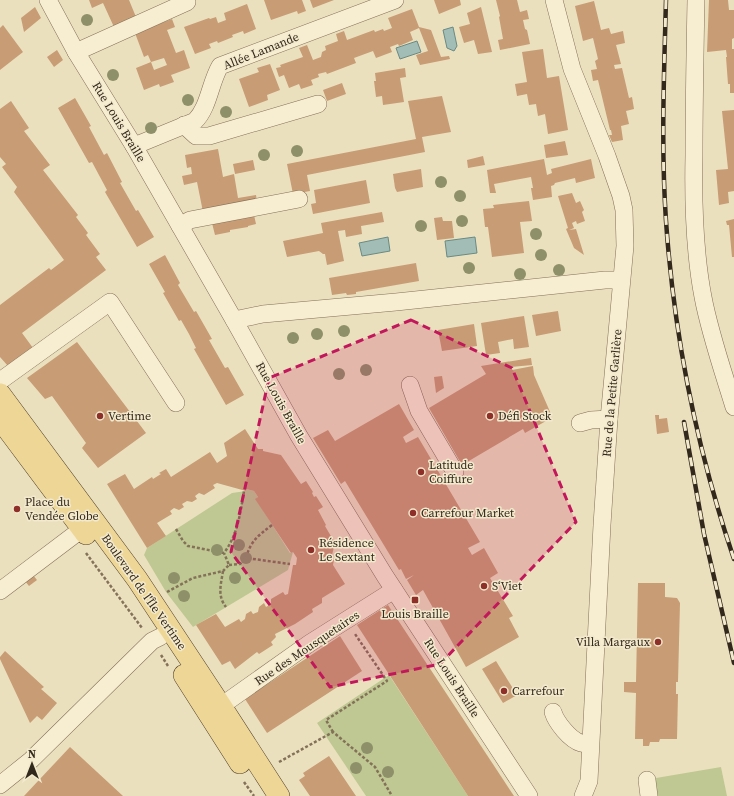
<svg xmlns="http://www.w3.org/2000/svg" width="734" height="796" font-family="'Source Serif 4',serif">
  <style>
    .green { fill: #bfc893 }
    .water { fill: #a1bdb6; stroke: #698a84 }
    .building { fill: #c89c75 }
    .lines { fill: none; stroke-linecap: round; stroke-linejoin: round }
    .minor-casing { stroke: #837158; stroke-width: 18 }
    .major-casing { stroke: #503f2c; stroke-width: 22 }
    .path { stroke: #837158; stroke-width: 2.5; stroke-dasharray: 3 2; stroke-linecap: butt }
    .minor { stroke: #f7edd1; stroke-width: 17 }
    .major { stroke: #eed796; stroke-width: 21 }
    .rail-casing { stroke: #33281c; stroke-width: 4.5 }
    .rail { stroke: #f3eacd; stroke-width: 3; stroke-dasharray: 9; stroke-linecap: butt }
    .tree { fill: #8e9069 }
    .marked { fill: #c2185b; fill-opacity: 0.2; stroke: #c2185b; stroke-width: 3; stroke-dasharray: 8 5; stroke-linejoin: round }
    .poi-dot { fill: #8f2f2a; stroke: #f3eacd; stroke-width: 1.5 }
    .labels { text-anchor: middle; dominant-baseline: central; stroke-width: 3; stroke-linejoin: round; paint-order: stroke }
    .street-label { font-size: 12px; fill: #33281c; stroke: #f3eacd }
    .poi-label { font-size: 12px; fill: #33281c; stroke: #f3eacd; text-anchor: start }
  </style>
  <rect width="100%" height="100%" fill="#ebe0be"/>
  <g class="green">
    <path d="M246 489 254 491 258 497 256 499 290 553 293 552 288 570 193 627 166 592 144 555 147 548 232 493 246 491Z"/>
    <path d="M389 675 468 796H366L317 723Z"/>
    <path d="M721 767 727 796H655L656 778Z"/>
  </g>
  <g class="water">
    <path d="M453 27 457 46 454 51 447 48 443 30Z"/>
    <path d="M417 41 421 52 400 59 396 48Z"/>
    <path d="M388 237 390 251 362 256 359 243Z"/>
    <path d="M475 237 477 253 447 257 445 241Z"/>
  </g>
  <g class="building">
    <path d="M89 0H129L136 17 114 27 103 3 92 8Z"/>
    <path d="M264 0H302L306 11 298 14 297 11 271 20Z"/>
    <path d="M310 0H334L313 8Z"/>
    <path d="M434 0H460L461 5 439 14Z"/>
    <path d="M496 0H517L520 12 527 10 529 19 523 20 525 29 527 30 530 44 500 50 498 40 503 39 499 17 500 16Z"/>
    <path d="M709 0H728L729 10H734V38L732 39V49H734V93H730V84H728L726 57H727L726 50 707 52Z"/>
    <path d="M594 1 601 30 609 28 611 34 623 31 625 43 616 45 621 64 614 65 615 69 622 68 629 98 632 97 634 109 626 111 629 124 621 126 623 140 612 142 609 135H612L611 130H610L598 80 593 81 591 70 597 69 595 61 598 59 593 38 583 41 575 6Z"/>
    <path d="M247 4 256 29 244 34 243 31 232 35 233 37 218 43 217 41 209 44 211 48 195 54 184 27 209 18 210 19 216 17 218 23 226 20 224 13Z"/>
    <path d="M35 7 41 18 24 32 21 18Z"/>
    <path d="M481 7 492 52 478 54 474 40 464 43 459 27 470 24 467 13Z"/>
    <path d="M412 9 419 27 431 30 441 57 449 56 450 59 420 65 416 55 428 51 419 28 410 32 413 40 399 46 398 44 390 47 392 52 376 58 373 51 354 58 356 63 327 74 326 72 318 74 319 77 311 80 313 85 301 89 299 84 289 88 284 75 279 77 276 68 281 67 280 65 303 57 299 48 307 45 313 60 321 57 322 52 326 50 325 46 338 41 336 34 344 31 347 40 374 30 375 32 383 29 384 31 392 28 388 18Z"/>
    <path d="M172 19 175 27 167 30 176 53 184 50 190 68 171 75 174 82 160 87 159 84 144 90 136 68 151 62 154 70 167 65 164 58 151 62 148 55 144 57 135 33Z"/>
    <path d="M3 25 23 52 0 70V28Z"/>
    <path d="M543 49 547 78 559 76 568 130 548 134 545 114 538 116 536 104 529 105 527 94 517 96 515 84 527 82 522 52Z"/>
    <path d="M57 50 63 60 54 67 47 57Z"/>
    <path d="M270 64 280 90 267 95 268 100 249 107 239 79 259 72 257 68Z"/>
    <path d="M405 68 406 77 400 78 404 102 383 105 382 96 376 97 374 81H376L375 73Z"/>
    <path d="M342 83 346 94 327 101 323 90Z"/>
    <path d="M442 96 451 132 422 137 425 152 307 175 310 191 293 194 287 164 416 139 408 101Z"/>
    <path d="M75 98 91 126 89 127 104 155 107 153 122 182 120 183 136 211 138 210 154 237 137 247 105 192 107 190 92 162 89 163 58 108Z"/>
    <path d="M11 101 29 128 24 131 50 165 43 170 78 215 76 217 88 233 86 235 100 254 96 257 106 270 22 333 33 348 8 366 0 357V305L49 268 51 270 64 260 14 192 17 187 2 167 6 164 0 157V109Z"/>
    <path d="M734 110V191L728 192 729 203 719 205 716 170 728 169 722 111Z"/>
    <path d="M565 141 568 155 546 158 544 145Z"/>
    <path d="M218 149 223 177 234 174 238 198 256 195 257 201 203 212 197 182 184 185 182 176 192 174 191 167 187 168 185 155Z"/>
    <path d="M483 156 485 165 468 168 467 160Z"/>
    <path d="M544 159 547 175 552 173 551 169 591 159 595 178 576 183 575 178 555 183 554 185 551 186 552 197 533 200 531 188H533L531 177 494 184 496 193H490L487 170Z"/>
    <path d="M253 160 255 170 235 174 233 164Z"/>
    <path d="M421 169 423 187 397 192 395 188 393 174Z"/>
    <path d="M366 180 370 203 313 214 311 204 316 203 314 190Z"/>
    <path d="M572 193 576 203 580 201 584 210 582 212 585 221 577 224 576 221 572 223 574 228 569 230 576 229 584 255 574 248 566 229 568 228 558 196Z"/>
    <path d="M529 201 532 221 520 222 524 253 492 257 488 227H485L483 209 494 208 493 205Z"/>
    <path d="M382 212 384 222 361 226 362 234 346 237 345 230 338 231 344 261 327 265 325 254H323L319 251 287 257 283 241 323 233 321 223Z"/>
    <path d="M254 215 256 224 248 226V227L230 230V232L215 235 212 223Z"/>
    <path d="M442 217 443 221H452L454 238 437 240 434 218Z"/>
    <path d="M734 219V257H732L729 225H727L726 221Z"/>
    <path d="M165 255 180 283 178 285 194 312 196 311 212 339 209 340 225 368 228 367 244 395 226 405 194 349 196 348 189 334 181 320 179 321 163 293 165 292 149 264Z"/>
    <path d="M416 263 419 281 356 292V294L347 295 346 293 332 295 329 278Z"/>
    <path d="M558 311 561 331 536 336 532 315Z"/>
    <path d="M524 316 529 347 514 349 513 339 498 342 500 353 486 355 481 323Z"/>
    <path d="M474 324 477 346 442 351 438 330Z"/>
    <path d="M77 342 146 433 98 468 82 448 86 443 52 396 45 399 27 378Z"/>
    <path d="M531 358 532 365 511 367 512 370 533 366 534 375 551 414 544 418 546 421 525 433 523 429 462 465 429 408 486 374 481 366Z"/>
    <path d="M442 376 444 388 436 393 434 377Z"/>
    <path d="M399 404 414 430 403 437 406 443 418 437 480 542 468 548 472 555 484 548 498 573 490 578 513 616 509 618 519 637 466 667 423 590 416 595 407 580 414 575 406 579 401 569 399 570 345 481 341 484 313 438 328 430 335 441Z"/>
    <path d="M655 415H659V419L667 418 669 432 657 434Z"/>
    <path d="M245 429 258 449H263V451L281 455 301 484 306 481 313 492 312 493 314 497 316 496 323 507 318 510 326 525 325 526 335 543 331 559 334 560 333 565 345 584 322 598V603L312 609 313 612 295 624 275 634 276 637 271 642 273 645 259 654 257 652 235 669 230 661 222 665 196 625 216 614 225 627 239 619 241 622 245 619 246 614 251 611 253 614 258 612 259 607 264 603 266 607 271 604V599L283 592 285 595 288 594 293 565H296L297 558 293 552 291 553 255 499 258 497 254 491 246 489V491L217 483 213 485 215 488 204 495 199 493 195 496 197 499 192 502 187 501 182 504 184 507 179 510 174 508 170 511 172 514 157 523 166 536 147 548 107 484 125 474 134 489 152 477 153 479 161 474 159 473 166 469 171 477 210 452 217 463 227 456 224 443Z"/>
    <path d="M33 575 37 580 29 586 25 581Z"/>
    <path d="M638 583H665V597L677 598 680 603 678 682H676V694H678L677 739H660L659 742H650L649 746H643V739H635L636 693 624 692V682H636Z"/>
    <path d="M388 605 514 796H468L357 625Z"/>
    <path d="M340 636 362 671 267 733 245 699Z"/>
    <path d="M5 651 44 687 41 689 57 703 42 720 37 716 30 723 0 659V657Z"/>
    <path d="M496 661 517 695 503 703 482 669Z"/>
    <path d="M70 747 123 796H24Z"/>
    <path d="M329 756 356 796H310L299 780 305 776 303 773Z"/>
  </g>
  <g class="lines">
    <g class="minor-casing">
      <g id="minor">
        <path d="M48 0 76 52 134 146 234 320 299 436 385 576 529 796"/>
        <path d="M554 0 572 69 607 156 621 196 624 210 625 246 609 419 602 525 589 781 583 796"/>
        <path d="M696 0C695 52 694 103 694 155 693 202 694 250 703 297 710 334 723 371 734 407"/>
        <path d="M76 52 187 2"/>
        <path d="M184 125 196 136H209L318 104"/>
        <path d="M134 146 195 121C209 107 210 83 220 66L395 0"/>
        <path d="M180 226 190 220 299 199"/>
        <path d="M234 320 263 314 396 302 605 280H621"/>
        <path d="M0 381 110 302 176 403"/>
        <path d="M410 385 419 411 455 472"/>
        <path d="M580 423 591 420 609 419"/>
        <path d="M0 591 82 529"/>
        <path d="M221 706 310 643 394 590"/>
        <path d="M553 712C556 722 570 740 581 743 583 744 588 744 590 744"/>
        <path d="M647 780 649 796"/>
        <path d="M0 785 31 760 152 641 160 637"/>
      </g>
    </g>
    <g class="major-casing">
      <g id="major">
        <path d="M0 394 137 579 221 706 279 796"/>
        <path d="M0 419 86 534"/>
        <path d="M184 675 240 763"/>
      </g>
    </g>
    <g class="path">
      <path d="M272 525C258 536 251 540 246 558L290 564"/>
      <path d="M176 529 183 541 188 546 224 553C238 534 240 514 244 491"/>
      <path d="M86 553 142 628"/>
      <path d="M229 565 240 564 246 558"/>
      <path d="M223 571C221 584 217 596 226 607"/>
      <path d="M167 592 193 578 223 571 229 565 224 553"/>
      <path d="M161 655 168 666"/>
      <path d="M333 732 326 720 387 681 355 634"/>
      <path d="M279 762 333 732 375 767 392 796"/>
      <path d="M244 782 254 796"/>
    </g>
    <use href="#minor" class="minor"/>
    <use href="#major" class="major"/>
    <g class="rail-casing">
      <g id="rail">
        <path d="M666 0C664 74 661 148 666 221 674 336 697 450 734 559"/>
        <path d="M684 422 704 534 734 663"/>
      </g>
    </g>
    <use href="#rail" class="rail"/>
  </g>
  <g class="tree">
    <circle cx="87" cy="20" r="6"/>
    <circle cx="113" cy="75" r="6"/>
    <circle cx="188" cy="100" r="6"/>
    <circle cx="226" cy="112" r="6"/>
    <circle cx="151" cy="128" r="6"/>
    <circle cx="297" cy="151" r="6"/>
    <circle cx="264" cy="155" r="6"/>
    <circle cx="441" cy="182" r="6"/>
    <circle cx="460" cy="196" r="6"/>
    <circle cx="462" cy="221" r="6"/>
    <circle cx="421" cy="226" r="6"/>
    <circle cx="536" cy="234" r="6"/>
    <circle cx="541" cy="255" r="6"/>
    <circle cx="469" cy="268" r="6"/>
    <circle cx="559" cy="270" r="6"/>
    <circle cx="520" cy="274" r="6"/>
    <circle cx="344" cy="331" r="6"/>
    <circle cx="317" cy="334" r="6"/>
    <circle cx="293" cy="338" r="6"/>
    <circle cx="366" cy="370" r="6"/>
    <circle cx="339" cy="374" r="6"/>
    <circle cx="239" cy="545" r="6"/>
    <circle cx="217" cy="550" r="6"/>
    <circle cx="246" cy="558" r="6"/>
    <circle cx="174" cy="578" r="6"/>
    <circle cx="235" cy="578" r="6"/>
    <circle cx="184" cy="596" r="6"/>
    <circle cx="367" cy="748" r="6"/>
    <circle cx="356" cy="768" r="6"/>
    <circle cx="388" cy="772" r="6"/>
  </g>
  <path class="marked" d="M411 320 512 368 576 522 440 664 330 687 231 552 269 378Z"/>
  <g class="poi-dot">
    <circle cx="100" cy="416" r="4"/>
    <circle cx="490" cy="416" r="4"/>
    <circle cx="421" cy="472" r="4"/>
    <circle cx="17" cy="509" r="4"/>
    <circle cx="413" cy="513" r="4"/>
    <circle cx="311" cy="550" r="4"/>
    <circle cx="484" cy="586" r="4"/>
    <rect x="411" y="596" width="8" height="8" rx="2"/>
    <circle cx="658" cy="642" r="4"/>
    <circle cx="504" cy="691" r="4"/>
  </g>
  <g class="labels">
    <g class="street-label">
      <text transform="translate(261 51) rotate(-22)">Allée Lamande</text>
      <text transform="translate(119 122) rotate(59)">Rue Louis Braille</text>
      <text transform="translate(612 393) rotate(-85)">Rue de la Petite Garlière</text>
      <text transform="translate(281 403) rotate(61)">Rue Louis Braille</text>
      <text transform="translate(144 592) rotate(55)">Boulevard de l'Île Vertime</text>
      <text transform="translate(307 648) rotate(-34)">Rue des Mousquetaires</text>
      <text transform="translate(452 678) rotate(57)">Rue Louis Braille</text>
    </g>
    <g class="poi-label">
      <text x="108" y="416">Vertime</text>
      <text x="498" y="416">Défi Stock</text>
      <text x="429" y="465">Latitude<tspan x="429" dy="14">Coiffure</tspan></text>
      <text x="25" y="502">Place du<tspan x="25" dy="14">Vendée Globe</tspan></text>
      <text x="421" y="513">Carrefour Market</text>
      <text x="319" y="543">Résidence<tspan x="319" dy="14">Le Sextant</tspan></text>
      <text x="492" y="586">S‘Viet</text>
      <text x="415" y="614" text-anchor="middle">Louis Braille</text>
      <text x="650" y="642" text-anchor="end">Villa Margaux</text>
      <text x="512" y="691">Carrefour</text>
    </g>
  </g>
  <g transform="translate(32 764)" stroke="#f3eacd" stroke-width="3" paint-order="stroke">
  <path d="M0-3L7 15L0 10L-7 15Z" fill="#33281c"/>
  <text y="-6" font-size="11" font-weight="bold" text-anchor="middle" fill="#33281c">N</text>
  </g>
</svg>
